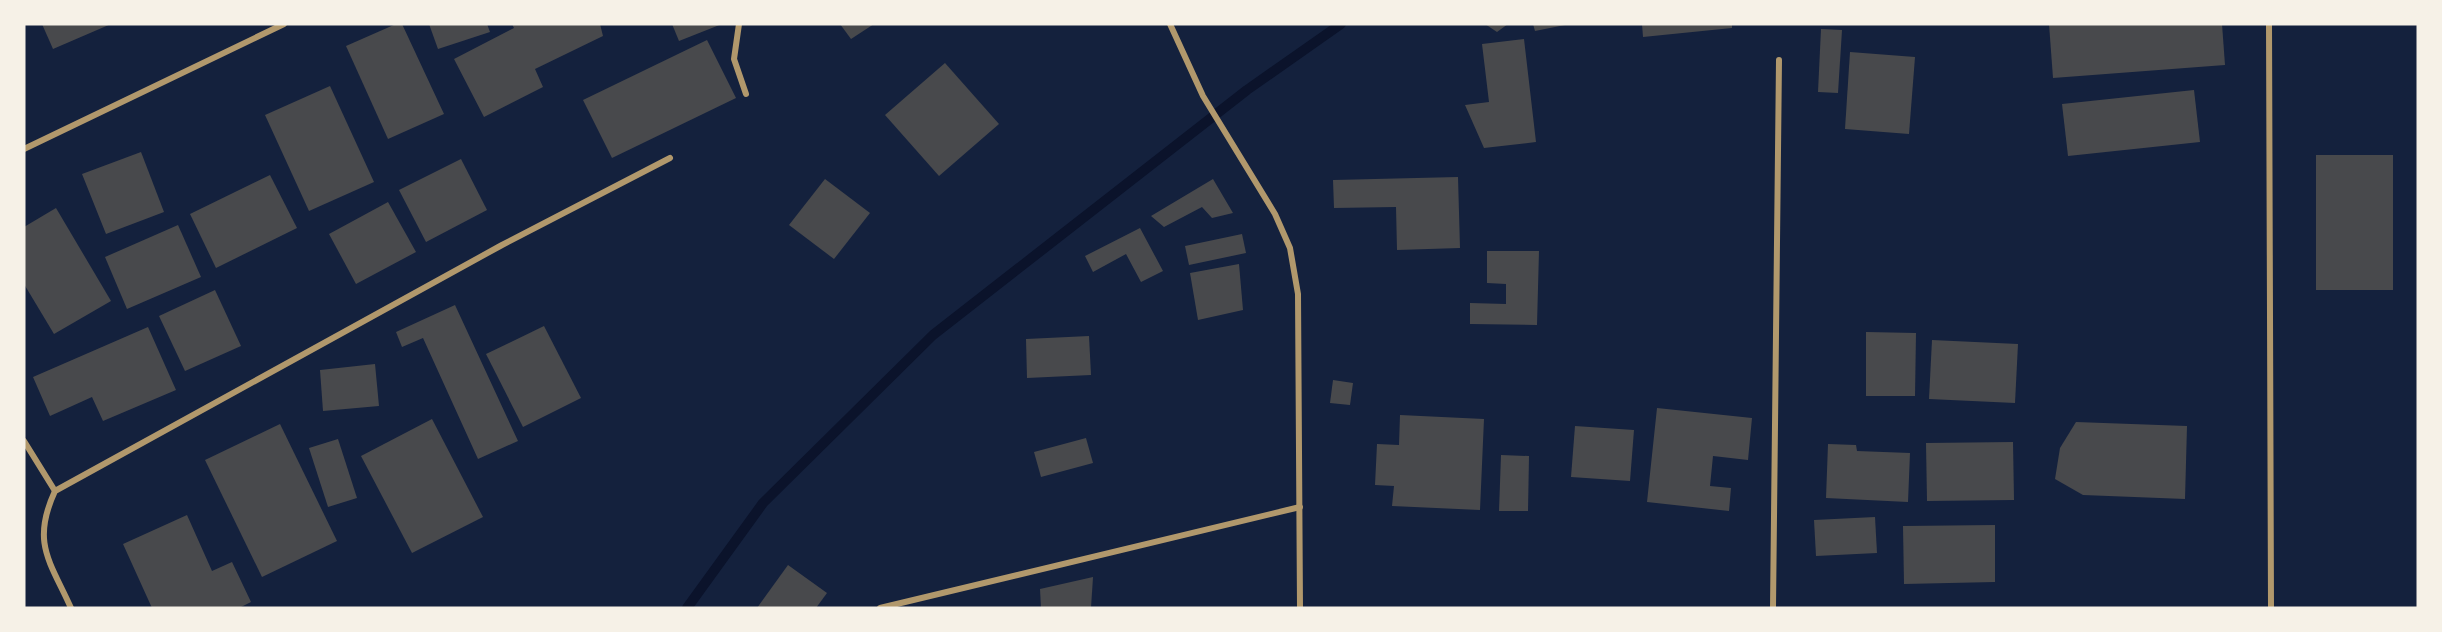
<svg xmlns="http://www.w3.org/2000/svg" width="2442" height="632" font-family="'Crimson Pro',serif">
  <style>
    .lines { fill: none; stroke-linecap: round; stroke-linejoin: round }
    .stream { stroke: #0b132b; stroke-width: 10 }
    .building { fill: #48494c }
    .minor { stroke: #b1986c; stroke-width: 6 }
  </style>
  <rect width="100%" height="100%" fill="#14213d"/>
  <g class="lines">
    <path class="stream" d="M687 608 763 503 933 335 1247 90 1341 24"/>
  </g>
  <g class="building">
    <path d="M42 24H111L53 49Z"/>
    <path d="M396 24H402L444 114 388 139 346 46Z"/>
    <path d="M429 24H487L490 32 438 49Z"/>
    <path d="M512 24H600L603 36 535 69 543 87 484 117 454 59 514 28Z"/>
    <path d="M672 24H722L679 41Z"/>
    <path d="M840 24H874L851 39Z"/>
    <path d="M1485 24H1508L1497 32Z"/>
    <path d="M1533 24H1565V25L1535 31Z"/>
    <path d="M1642 24H1732V28L1643 37Z"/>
    <path d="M2049 24H2222L2225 65 2053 78Z"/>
    <path d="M1821 29 1842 30 1838 93 1818 92Z"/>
    <path d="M1524 39 1536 142 1484 148 1465 105 1489 102 1482 44Z"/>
    <path d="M707 40 736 98 612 158 583 100Z"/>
    <path d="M1850 52 1915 57 1909 134 1845 129Z"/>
    <path d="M945 63 999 124 939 176 885 115Z"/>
    <path d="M330 86 374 182 309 211 265 115Z"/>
    <path d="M2194 90 2200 142 2068 156 2062 104Z"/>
    <path d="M141 152 164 212 106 234 82 174Z"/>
    <rect x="2316" y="155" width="77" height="135"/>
    <path d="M461 159 487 210 426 242 399 190Z"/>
    <path d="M270 175 297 228 216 268 190 214Z"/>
    <path d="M1458 177 1460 248 1397 250 1396 207 1334 208 1333 180Z"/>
    <path d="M825 179 870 213 834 259 789 225Z"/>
    <path d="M1213 179 1233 213 1212 218 1202 207 1164 227 1151 216Z"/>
    <path d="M388 202 416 252 356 284 329 234Z"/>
    <path d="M56 208 111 301 54 334 24 284V227Z"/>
    <path d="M178 225 201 277 127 309 105 257Z"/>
    <path d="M1140 228 1163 271 1141 282 1126 254 1093 272 1085 256Z"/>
    <path d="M1242 234 1246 253 1189 265 1185 246Z"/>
    <path d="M1487 251H1539L1537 325 1470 324V303L1506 304V284L1487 283Z"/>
    <path d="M1239 264 1243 310 1198 320 1190 273Z"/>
    <path d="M215 290 241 346 185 371 159 316Z"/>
    <path d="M455 305 518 441 478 459 423 338 402 347 396 332Z"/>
    <path d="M544 326 581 398 523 427 486 354Z"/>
    <path d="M148 327 176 390 103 421 92 397 50 416 33 377Z"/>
    <path d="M1866 332 1916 333 1915 396H1866Z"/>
    <path d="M1089 336 1091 375 1027 378 1026 339Z"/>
    <path d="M1932 340 2018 344 2015 403 1929 399Z"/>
    <path d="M375 364 379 406 323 411 320 370Z"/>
    <path d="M1333 380 1353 383 1350 405 1330 403Z"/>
    <path d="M1657 408 1752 418 1748 460 1713 456 1710 486 1731 488 1729 511 1647 502Z"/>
    <path d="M1400 415 1484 419 1480 510 1392 506 1394 486 1375 485 1377 444 1399 445Z"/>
    <path d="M432 419 483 517 412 553 361 456Z"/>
    <path d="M2076 422 2187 426 2185 499 2083 495 2055 479 2060 448Z"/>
    <path d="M280 424 337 541 262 577 205 460Z"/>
    <path d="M1575 426 1634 430 1630 481 1571 477Z"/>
    <path d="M1086 438 1093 463 1041 477 1034 452Z"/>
    <path d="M338 439 357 498 328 507 309 448Z"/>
    <path d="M2013 442 2014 500 1927 501 1926 443Z"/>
    <path d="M1828 444 1856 445 1857 451 1910 453 1908 502 1826 498Z"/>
    <path d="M1501 455 1529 456 1528 511H1499Z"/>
    <path d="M187 515 212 571 232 562 251 602 239 608H152L123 544Z"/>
    <path d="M1875 517 1877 553 1816 556 1814 520Z"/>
    <path d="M1995 525V582L1904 584 1903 526Z"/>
    <path d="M788 565 827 593 816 608H757Z"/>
    <path d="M1093 577 1091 608H1041L1040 589Z"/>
  </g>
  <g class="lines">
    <g class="minor">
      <path d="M739 24 734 59 746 94"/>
      <path d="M1170 24 1203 96 1275 214 1290 248 1298 294 1300 608"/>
      <path d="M2269 24 2271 608"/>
      <path d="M24 149 284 24"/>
      <path d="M24 441 55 491"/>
      <path d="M71 608C50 561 31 543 55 491L502 245 670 158"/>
      <path d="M880 608 1300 507"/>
      <path d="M1773 608 1779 60"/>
    </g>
  </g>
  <rect width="2442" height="632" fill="none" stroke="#f6f1e7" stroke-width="51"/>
</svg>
